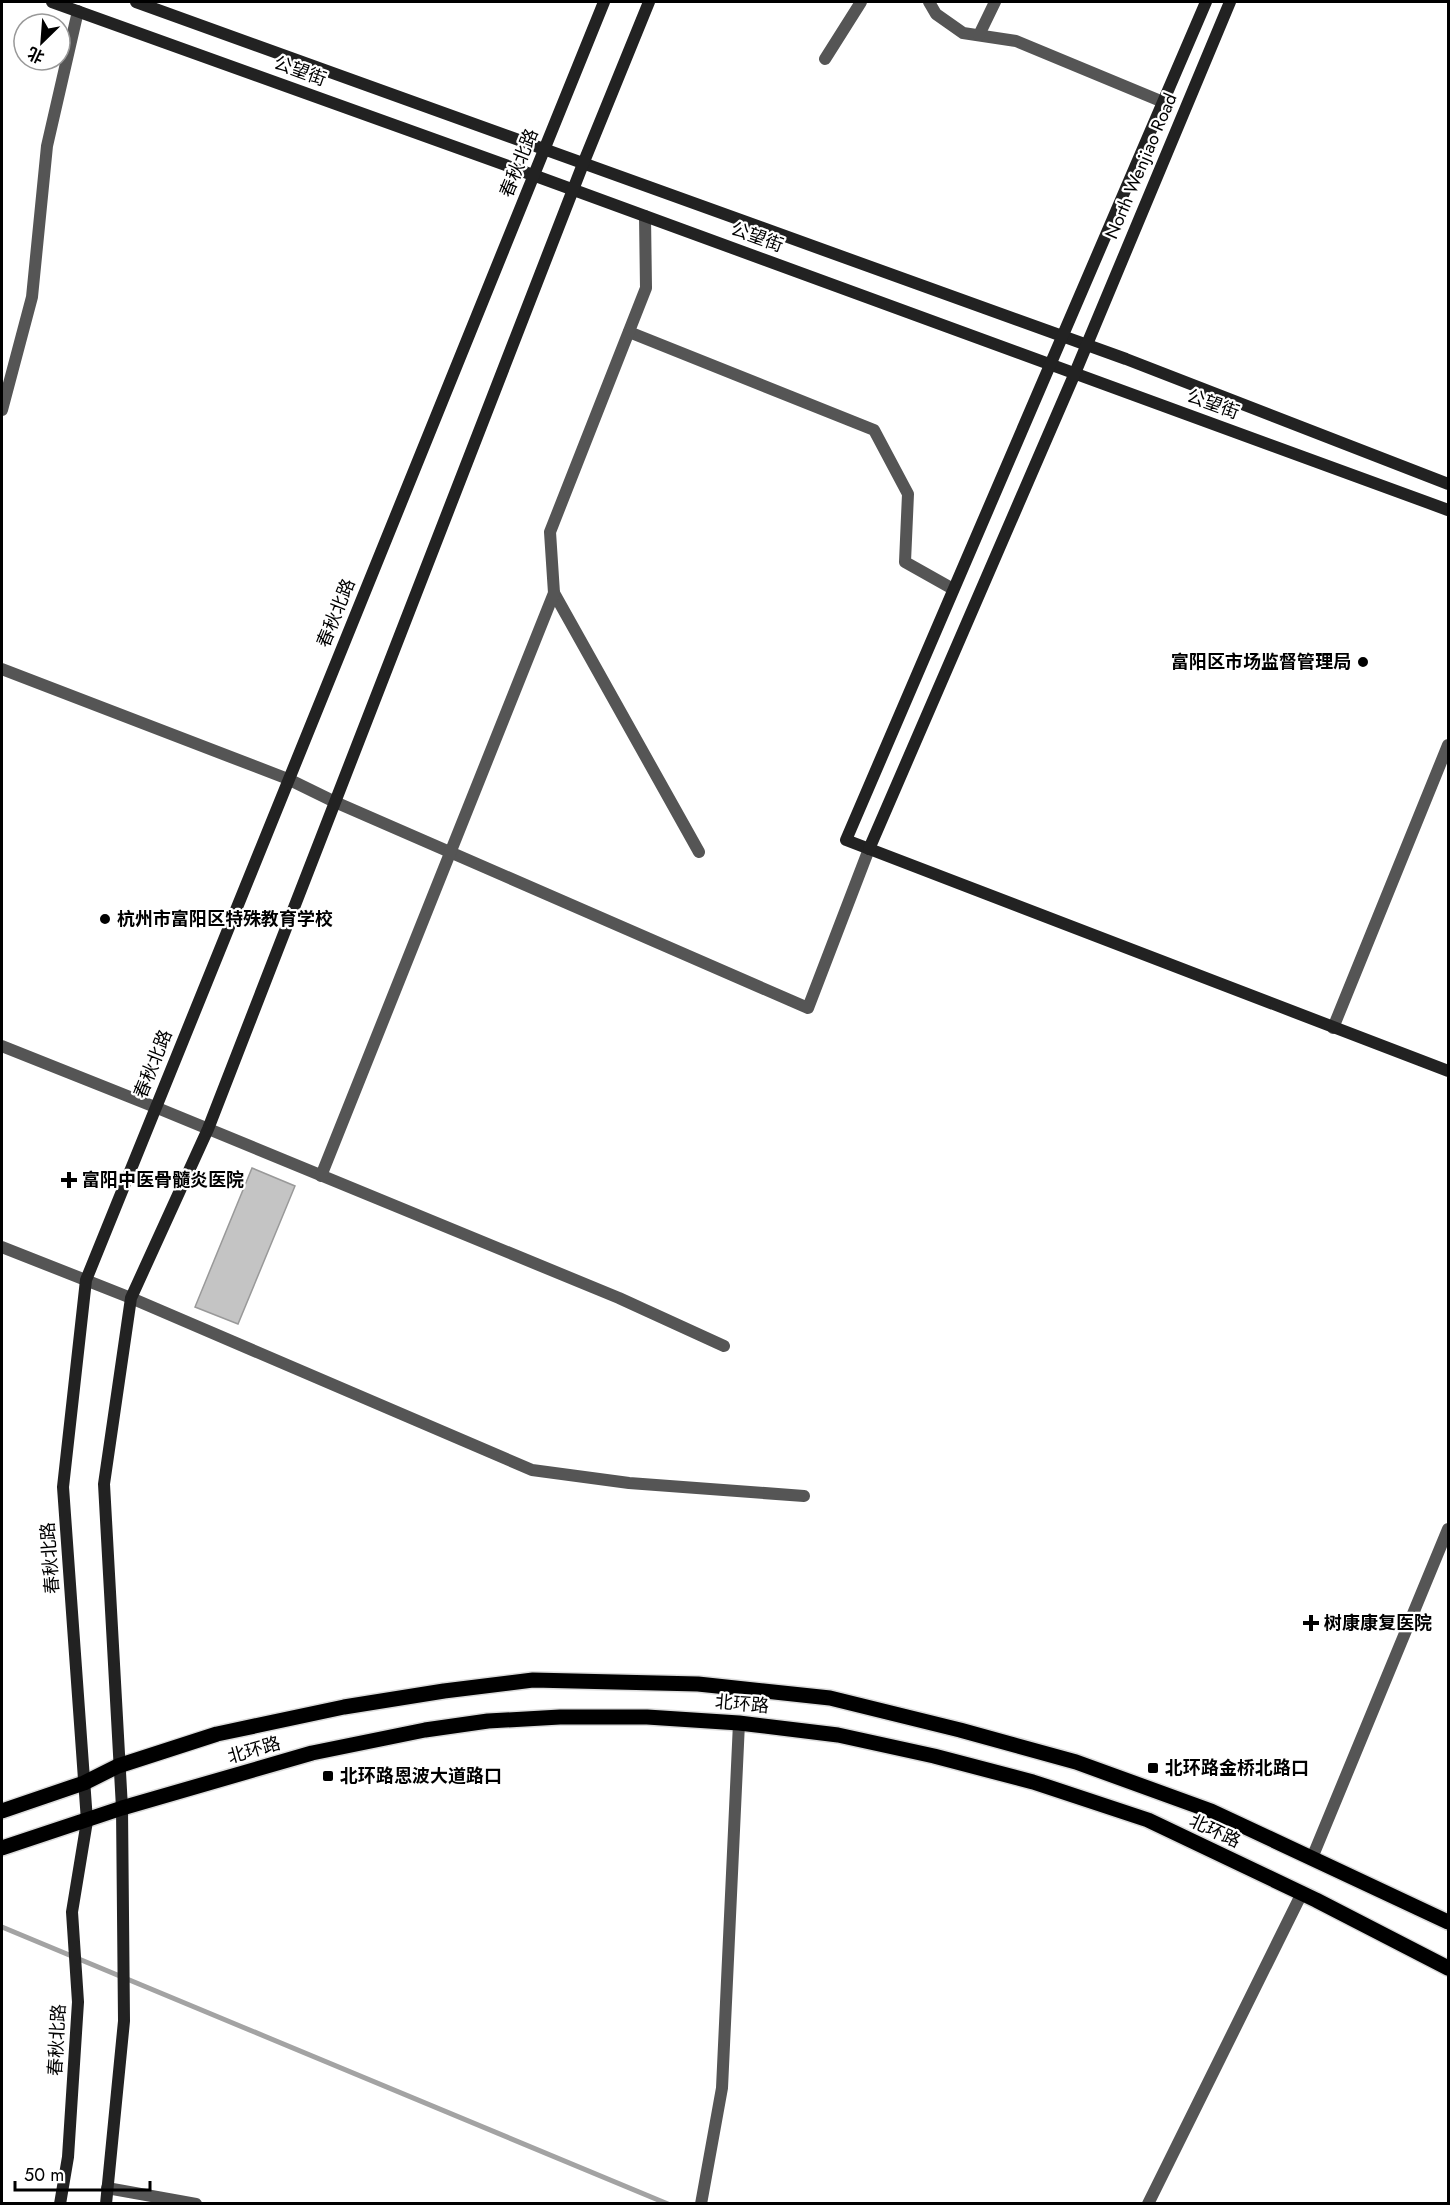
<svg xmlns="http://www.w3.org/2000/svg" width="1450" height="2205" font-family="Jost,'Noto Sans SC',sans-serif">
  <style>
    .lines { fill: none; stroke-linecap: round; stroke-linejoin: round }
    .stream { stroke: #a3a3a3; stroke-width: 5 }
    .building { fill: #c4c4c4; stroke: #999; stroke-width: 1.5 }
    .primary-casing { stroke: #dbdbdb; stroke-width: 18 }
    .street { stroke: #555; stroke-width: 12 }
    .secondary { stroke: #222; stroke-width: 12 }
    .primary { stroke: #000; stroke-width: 15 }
    .poi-dot { fill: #000; stroke: #fff; stroke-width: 2 }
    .labels { text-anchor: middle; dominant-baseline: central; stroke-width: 4.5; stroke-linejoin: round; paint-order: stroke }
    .street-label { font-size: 18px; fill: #000; stroke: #fff }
    .poi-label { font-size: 18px; font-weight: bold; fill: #000; stroke: #fff; text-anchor: start }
  </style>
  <rect width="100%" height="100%" fill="#fff"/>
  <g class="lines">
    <path class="stream" d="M2 1927 668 2204"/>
  </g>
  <path class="building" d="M252 1168 295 1186 238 1324 195 1307Z"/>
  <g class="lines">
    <g class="primary-casing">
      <g id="primary">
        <path d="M2 1811 84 1783 118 1766 217 1734 344 1707 444 1691 533 1680 698 1684 830 1698 960 1730 1076 1762 1211 1811 1448 1922"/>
        <path d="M2 1848 122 1808 312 1753 425 1730 488 1721 560 1717H647L739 1723 838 1735 934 1756 1033 1782 1148 1820 1316 1900 1448 1968"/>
      </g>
    </g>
    <g class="street">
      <path d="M929 2 936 14 963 33 1016 41 1163 102"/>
      <path d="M979 35 995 2"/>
      <path d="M825 59 861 2"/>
      <path d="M629 332 874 430 908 494 905 562 953 589"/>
      <path d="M2 410 32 297 47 146 78 11"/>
      <path d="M554 593 699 852"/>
      <path d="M2 669 288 779 335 802 808 1008 869 849"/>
      <path d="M1333 1028 1448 745"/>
      <path d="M2 1046 155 1107 619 1298 724 1346"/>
      <path d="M321 1176 554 593 550 532 646 288 645 216"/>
      <path d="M2 1247 131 1298 532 1470 629 1483 804 1496"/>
      <path d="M1312 1858 1448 1529"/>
      <path d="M107 2188 196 2204"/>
      <path d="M701 2204 722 2088 739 1723"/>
      <path d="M1148 2204 1302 1893"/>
    </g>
    <g class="secondary">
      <path d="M52 2 533 175 1448 510"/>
      <path d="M136 2 1126 359 1448 484"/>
      <path d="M1206 2 846 840 1448 1071"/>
      <path d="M869 849 1075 373 1230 2"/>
      <path d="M60 2204 68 2157 78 2002 72 1912 87 1821 63 1487 86 1280 604 2"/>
      <path d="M106 2204 124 2021 122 1808 104 1484 131 1298 208 1129 583 164 649 2"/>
    </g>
    <use href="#primary" class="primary"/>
  </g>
  <g class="poi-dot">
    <circle cx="1363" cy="662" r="6"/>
    <circle cx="105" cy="919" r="6"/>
    <path d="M66 1171h6v6h6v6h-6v6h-6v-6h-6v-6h6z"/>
    <path d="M1308 1614h6v6h6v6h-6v6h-6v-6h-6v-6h6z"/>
    <rect x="1147" y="1762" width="12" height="12" rx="3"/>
    <rect x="322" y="1770" width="12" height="12" rx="3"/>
  </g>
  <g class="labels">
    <g class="street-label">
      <text transform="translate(300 71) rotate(20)">公望街</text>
      <text transform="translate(519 163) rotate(-68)">春秋北路</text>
      <text transform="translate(1141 166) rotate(-67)">North Wenjiao Road</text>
      <text transform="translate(757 237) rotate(20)">公望街</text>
      <text transform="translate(1213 404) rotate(20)">公望街</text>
      <text transform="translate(336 613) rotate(-68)">春秋北路</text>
      <text transform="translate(153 1064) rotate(-68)">春秋北路</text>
      <text transform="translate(50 1558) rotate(-94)">春秋北路</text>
      <text transform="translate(742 1704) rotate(5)">北环路</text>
      <text transform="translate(254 1750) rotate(-16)">北环路</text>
      <text transform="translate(1215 1831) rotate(25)">北环路</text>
      <text transform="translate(57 2040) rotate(-87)">春秋北路</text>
    </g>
    <g class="poi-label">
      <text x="1351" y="662" text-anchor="end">富阳区市场监督管理局</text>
      <text x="117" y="919">杭州市富阳区特殊教育学校</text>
      <text x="82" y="1180">富阳中医骨髓炎医院</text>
      <text x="1324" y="1623">树康康复医院</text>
      <text x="1165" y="1768">北环路金桥北路口</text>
      <text x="340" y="1776">北环路恩波大道路口</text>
    </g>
  </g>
  <rect width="1450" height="2205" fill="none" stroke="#000000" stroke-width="6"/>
  <g transform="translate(42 42) rotate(205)"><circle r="28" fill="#ffffff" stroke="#999999" stroke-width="1.5"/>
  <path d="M0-4.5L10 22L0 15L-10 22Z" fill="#000000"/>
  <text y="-9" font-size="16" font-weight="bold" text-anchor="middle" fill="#000000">北</text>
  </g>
  <path d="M15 2181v9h135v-9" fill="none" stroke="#000000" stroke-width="3"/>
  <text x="24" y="2181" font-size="18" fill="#000000" stroke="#ffffff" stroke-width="4.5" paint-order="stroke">50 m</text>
</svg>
